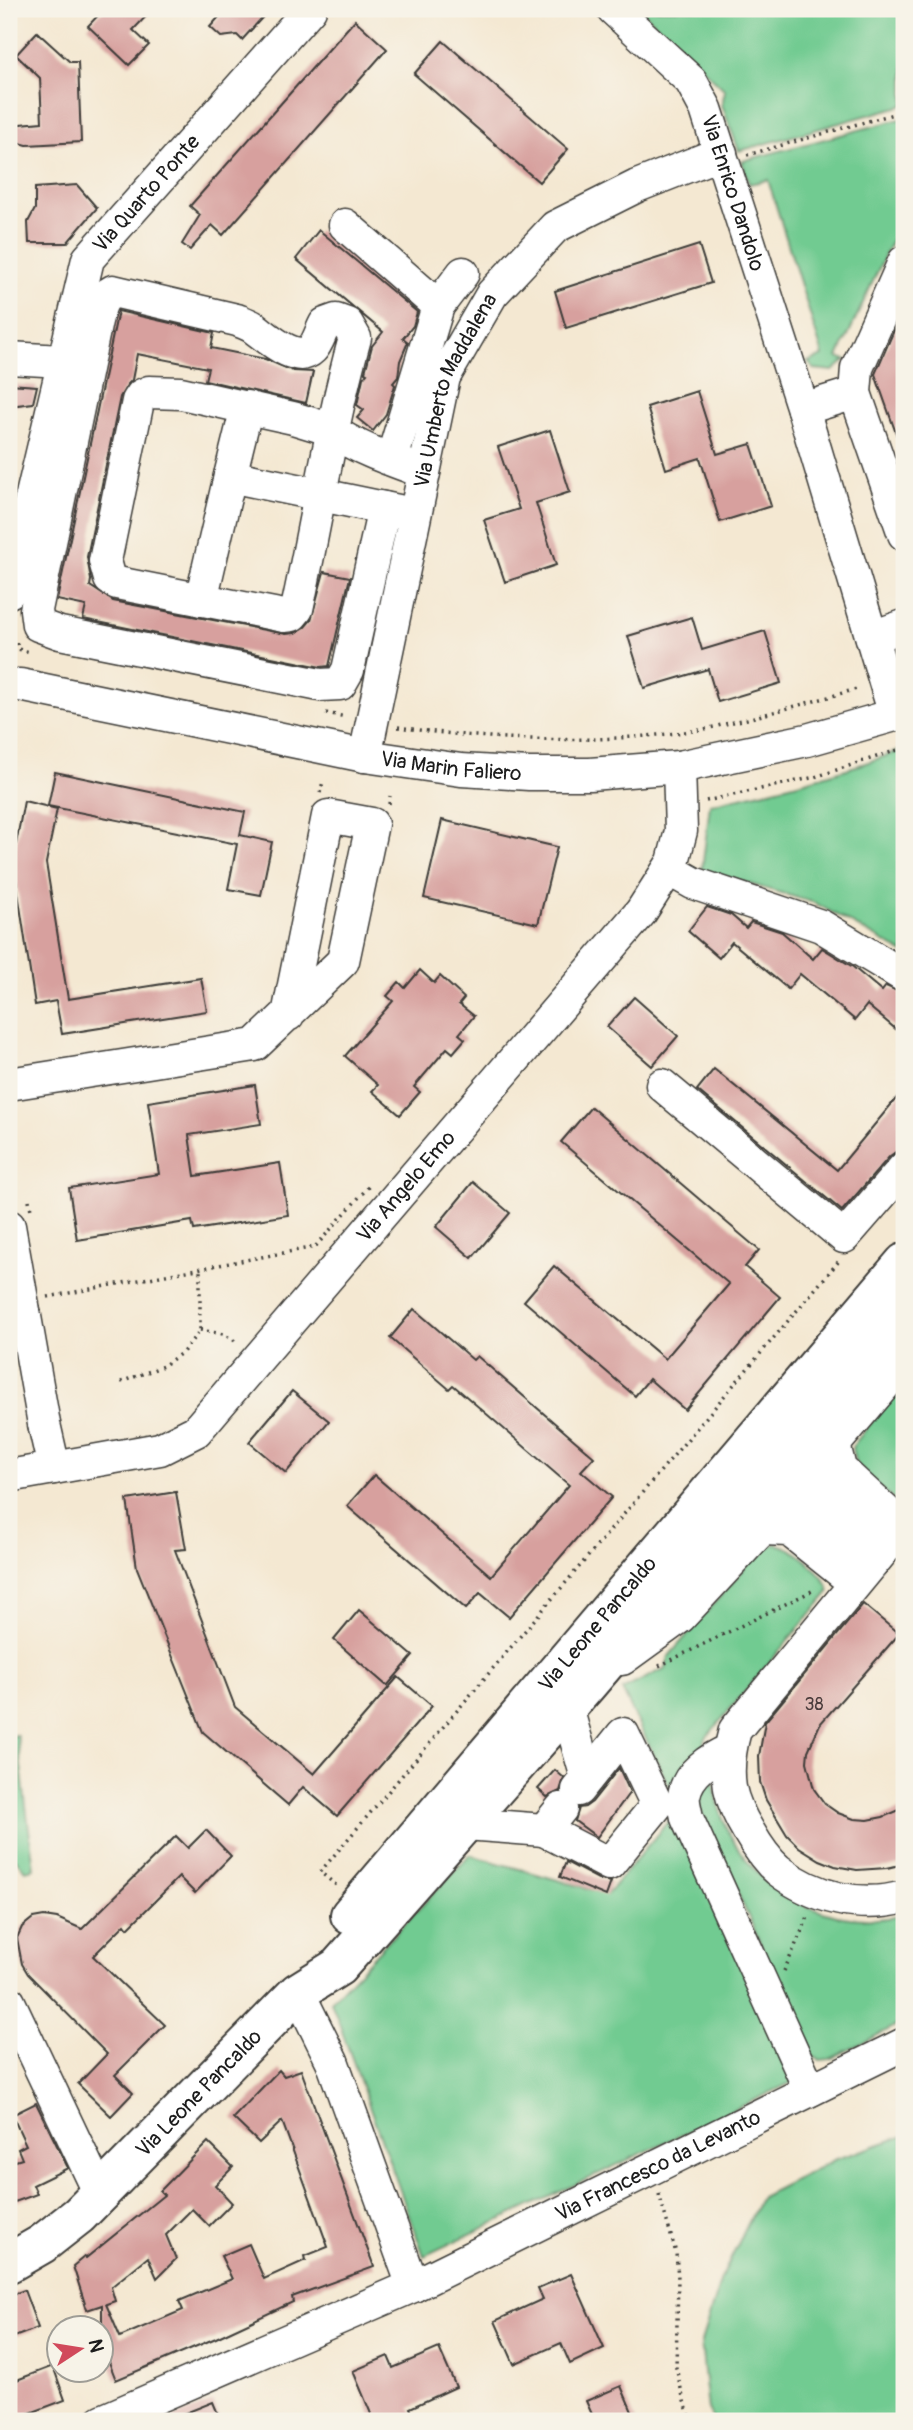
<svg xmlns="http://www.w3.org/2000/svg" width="913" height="2430" font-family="Pangolin,sans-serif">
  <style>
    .green { fill: #71cb91; stroke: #467456; stroke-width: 2 }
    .building { fill: #d7a09e }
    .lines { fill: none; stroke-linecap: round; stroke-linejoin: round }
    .minor-casing { stroke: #3c3b37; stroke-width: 35 }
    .major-casing { stroke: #3c3b37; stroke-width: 42 }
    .path { stroke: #3c3b37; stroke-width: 3.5; stroke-dasharray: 2 5; stroke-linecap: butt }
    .minor { stroke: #fff; stroke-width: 32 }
    .major { stroke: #fff; stroke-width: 38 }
    .labels { text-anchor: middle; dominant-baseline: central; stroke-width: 6; stroke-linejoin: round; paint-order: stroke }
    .number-label { font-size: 18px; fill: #4b3d3c }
    .street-label { font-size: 21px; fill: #1c1c1c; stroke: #f7f3e8 }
  </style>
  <rect width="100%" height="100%" fill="#f7f3e8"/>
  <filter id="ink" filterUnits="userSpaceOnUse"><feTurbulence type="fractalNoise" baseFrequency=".0143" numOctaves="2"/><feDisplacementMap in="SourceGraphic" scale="14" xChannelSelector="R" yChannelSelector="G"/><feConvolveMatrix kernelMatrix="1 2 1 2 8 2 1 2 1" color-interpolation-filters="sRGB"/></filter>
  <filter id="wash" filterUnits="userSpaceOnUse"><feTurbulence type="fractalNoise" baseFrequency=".00686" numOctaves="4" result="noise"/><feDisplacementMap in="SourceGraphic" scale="28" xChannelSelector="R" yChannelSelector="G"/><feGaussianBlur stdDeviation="1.57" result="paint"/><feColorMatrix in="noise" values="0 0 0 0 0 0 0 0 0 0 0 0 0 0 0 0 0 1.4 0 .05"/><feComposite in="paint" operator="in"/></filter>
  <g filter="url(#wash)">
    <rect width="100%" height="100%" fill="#f4e8d2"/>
    <g class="green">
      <path d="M640 9H904V105L739 151 722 105 725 90Z"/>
      <path d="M904 118V214L838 357 846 360 833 371 814 369 808 362 823 356 768 180 749 184 742 161Z"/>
      <path d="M904 749V953L815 903 702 870 710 804C775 789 841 774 904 749Z"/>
      <path d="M904 1381V1502H897C879 1486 853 1473 852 1447Z"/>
      <path d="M776 1544C795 1547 824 1573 830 1591L704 1740V1747L671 1790 622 1690 666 1668 669 1656 755 1556 765 1547Z"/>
      <path d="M17 1735 34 1868 25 1870 9 1850V1736Z"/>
      <path d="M712 1776C717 1797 720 1818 731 1837 766 1899 835 1931 904 1915V2022L830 2059 820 2060 811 2056 699 1807 700 1784Z"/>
      <path d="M675 1813 797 2080 424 2256 331 2001 470 1855 607 1894Z"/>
      <path d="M904 2136V2421H714L708 2410 701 2342 721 2279 761 2197 834 2160Z"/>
    </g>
    <g id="blocks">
      <g class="building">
        <path d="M104 9H153L133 30 149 45 129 65 88 26Z"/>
        <path d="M226 9H270L242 40 237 35 221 37 210 27Z"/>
        <path d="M355 20 387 49 223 235 212 225 190 250 182 244 200 215 190 206Z"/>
        <path d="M37 32 70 62H78L81 142 27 145 9 140V125L42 122 40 78 16 55Z"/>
        <path d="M443 41 568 149 539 182 414 74Z"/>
        <path d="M77 185 97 208 67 243H29L28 222 35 209V188Z"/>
        <path d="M319 230 417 312 413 326 403 338 408 342 400 361 398 377 393 383 395 385 386 414 373 431 357 418 364 410 357 405 363 378 367 373 365 372 372 346 383 332 296 259Z"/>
        <path d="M699 245 711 283 566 328 555 291Z"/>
        <path d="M904 307V449L902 450 875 374Z"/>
        <path d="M118 311 214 333 211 348 265 359 293 371 313 372 306 403 205 380 208 368 137 354 132 380 127 385 120 397 87 557 91 580 90 586 113 601 286 634 295 633 305 627 311 620 324 572 350 577 329 666 321 667 83 619 86 606 57 600Z"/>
        <path d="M9 384 37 386 33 403 9 406Z"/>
        <path d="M697 391 717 454 751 444 771 506 720 522 700 458 666 469 647 407Z"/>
        <path d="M550 430 570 492 536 503 556 565 505 582 484 520 519 509 498 447Z"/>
        <path d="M692 617 702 650 765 631 781 683 718 702 708 669 644 688 628 636Z"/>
        <path d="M55 772 245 812 240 835 272 842 261 895 228 889 237 844 48 806Z"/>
        <path d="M24 801 57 809 46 863 68 999 201 978 207 1011 62 1034 56 1001 35 1005 13 860Z"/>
        <path d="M442 820 557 847 538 924 424 898Z"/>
        <path d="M707 907 731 915 746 928 751 922 782 932 813 959 822 948 853 967 882 991 886 986 904 994V1036L867 1005 855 1020 800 974 788 989 732 942 719 958 688 931Z"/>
        <path d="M420 970 434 983 440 976 464 998 459 1004 474 1016 459 1034 465 1039 453 1053 447 1048 414 1087 420 1092 400 1115 372 1091 378 1085 345 1056 393 1001 387 996 399 982 405 988Z"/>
        <path d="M634 997 678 1036 652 1066 607 1027Z"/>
        <path d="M714 1069 837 1170 904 1089V1150L897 1151 890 1156 842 1211 697 1090Z"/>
        <path d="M255 1085 261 1124 189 1135 195 1176 280 1163 288 1215 194 1230 192 1221 77 1240 69 1188 159 1174 148 1102Z"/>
        <path d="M591 1107 759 1250 745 1267 780 1297 685 1410 649 1379 635 1396 524 1301 554 1266 665 1359 729 1284 561 1142Z"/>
        <path d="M473 1182 510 1213 472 1258 436 1227Z"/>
        <path d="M414 1309 473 1360 477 1356 594 1457 581 1471 612 1497 509 1617 480 1593 466 1609 347 1506 374 1475 491 1576 569 1485 453 1385 449 1389 390 1338Z"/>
        <path d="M292 1391 329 1421 286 1473 249 1442Z"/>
        <path d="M176 1492 186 1549 175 1550 235 1707 314 1774 398 1677 432 1706 337 1816 303 1787 288 1805 203 1732 137 1568 127 1500Z"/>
        <path d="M863 1604 899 1634 820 1724 808 1751 807 1762 814 1789 825 1804 838 1813 854 1819 868 1820 883 1817 904 1808V1864L887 1868 857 1870 835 1866 820 1860 799 1847 787 1835 766 1800 760 1782 759 1756 765 1722Z"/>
        <path d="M359 1610 413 1656 387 1686 334 1640Z"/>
        <path d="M619 1768 630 1792 597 1837 575 1821 579 1808 585 1807 592 1802Z"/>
        <path d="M555 1770 564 1778 560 1791 547 1797 538 1789Z"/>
        <path d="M206 1830 231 1856 195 1893 179 1877 128 1928 125 1924 93 1956 165 2025 115 2075 133 2093 111 2116 78 2084 107 2054 28 1974 22 1964 17 1938 22 1927 33 1918 44 1916 57 1918 82 1929 176 1836 188 1848Z"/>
        <path d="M566 1862 600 1880 611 1882 606 1896 560 1877Z"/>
        <path d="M279 2070 284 2076 301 2070 374 2267 292 2297 293 2302 216 2338 116 2380 102 2344V2305L87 2310 73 2266 84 2257 86 2258 164 2195 160 2191 208 2142 233 2167 215 2185 232 2203 209 2226 192 2209 166 2235 176 2259 157 2278 148 2257 111 2287 115 2301 106 2304 120 2337 183 2310 179 2301 232 2279 221 2256 249 2244 264 2279 306 2260 305 2256 328 2247 282 2121 259 2143 233 2118Z"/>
        <path d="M36 2103 68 2168 33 2185 37 2194 9 2204V2163L22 2159 18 2149 26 2145 12 2115Z"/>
        <path d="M571 2274 604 2348 570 2364 561 2343 514 2364 495 2321 543 2299 538 2288Z"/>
        <path d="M24 2290 38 2328 9 2339V2296Z"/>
        <path d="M439 2348 456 2387 410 2408 416 2421H374L353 2371 388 2356 393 2368Z"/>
        <path d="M53 2366 65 2400 9 2421V2383Z"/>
        <path d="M621 2386 636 2421H595L586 2401Z"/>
        <path d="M213 2402 221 2421H168V2420Z"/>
      </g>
    </g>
  </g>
  <g filter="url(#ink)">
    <use href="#blocks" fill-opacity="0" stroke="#3c3b37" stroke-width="2"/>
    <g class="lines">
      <g class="minor-casing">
        <g id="minor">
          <path id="s1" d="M613 9 691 81 706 109 803 409 895 715"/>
          <path d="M345 225 438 306"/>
          <path d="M904 262 857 368 855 393 904 534"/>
          <path d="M9 358 62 361"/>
          <path d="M247 407 230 476 403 512"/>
          <path d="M803 409 855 393"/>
          <path d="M392 459 438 306 463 273"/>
          <path d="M384 508 348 670 340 684 320 685 60 633 38 625 36 610 96 321C99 309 101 297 113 291L237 320C242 322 248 324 253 327 266 336 296 365 312 349 318 343 321 331 325 324L336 320 347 324 355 338C330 427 317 518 297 609L292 615 284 616 117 583 110 579 105 561 138 401 142 395 149 392 181 393 293 418 329 429C358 449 391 460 424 472"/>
          <path id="s2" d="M9 592 88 259 310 9"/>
          <path d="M201 600 230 476"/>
          <path d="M872 637 904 626"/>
          <path id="s3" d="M9 685H20L365 756 461 770 529 774H590L679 767 807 740 895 715 904 711"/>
          <path id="s4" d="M365 756 444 377 492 294 555 227 637 186 721 153"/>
          <path d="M670 870 693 883 821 926 904 976"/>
          <path d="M9 1084 255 1045 343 961 372 824 328 816 288 1015"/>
          <path d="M662 1085 844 1237 904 1168"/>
          <path d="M9 1226 44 1424 54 1468"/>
          <path d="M834 1444 840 1469 904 1528"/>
          <path d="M808 1474 877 1533"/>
          <path id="s5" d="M9 1476 160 1449 196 1431 641 912 673 862 681 831 679 767"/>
          <path d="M790 1496 858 1554"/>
          <path d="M904 1525 735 1730C730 1748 727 1768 730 1788 733 1803 741 1819 749 1832 757 1846 766 1860 778 1870 814 1898 861 1909 904 1897"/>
          <path d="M762 1529 789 1530 855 1583"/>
          <path d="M622 1659 680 1617 762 1529 904 1362"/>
          <path d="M567 1708 587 1778"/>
          <path d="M730 1750C711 1758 687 1773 684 1796 683 1802 686 1811 687 1818L810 2090"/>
          <path d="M465 1824 544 1830 561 1809"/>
          <path d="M544 1830 609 1864 657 1805 623 1734 578 1790"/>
          <path d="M298 1992 332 2061 413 2286"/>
          <path d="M9 2002 100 2194"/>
          <path id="s6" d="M102 2421 413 2286 904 2044"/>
        </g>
      </g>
      <g class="major-casing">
        <g id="major">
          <path id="s7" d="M350 1915 904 1263"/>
          <path id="s8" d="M9 2263 42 2244 79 2215 298 1992 338 1967 587 1685 904 1314"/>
        </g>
      </g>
      <g class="path">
        <path d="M9 21 20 9"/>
        <path d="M747 155 904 111"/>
        <path d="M17 643 18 649 30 652"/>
        <path d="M326 713 346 717"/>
        <path d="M398 727C498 742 600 744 700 730 716 727 731 722 747 719 785 709 822 699 860 688"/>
        <path d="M320 793 323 782"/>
        <path d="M706 801 815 777 904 748"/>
        <path d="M389 804 390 796"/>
        <path d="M29 1200 31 1210"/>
        <path d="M48 1297 315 1247 369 1186"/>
        <path d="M200 1330 223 1334 237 1342"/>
        <path d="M121 1382 163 1366 183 1352 200 1330V1268"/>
        <path d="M659 1666 816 1589"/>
        <path d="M336 1885 320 1872 839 1261"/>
        <path d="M784 1971 808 1917"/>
        <path d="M659 2194 676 2253 678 2278 676 2368 684 2401 692 2421"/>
      </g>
      <use href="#minor" class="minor"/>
      <use href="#major" class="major"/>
    </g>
  </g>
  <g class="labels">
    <g class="number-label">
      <text x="814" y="1704">38</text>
    </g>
    <g class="street-label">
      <text stroke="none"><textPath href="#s2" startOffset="430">Via Quarto Ponte</textPath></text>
      <text stroke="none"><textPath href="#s1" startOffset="226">Via Enrico Dandolo</textPath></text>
      <text stroke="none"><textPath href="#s4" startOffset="378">Via Umberto Maddalena</textPath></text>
      <text stroke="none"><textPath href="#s3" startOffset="450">Via Marin Faliero</textPath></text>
      <text stroke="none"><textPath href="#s5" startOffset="516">Via Angelo Emo</textPath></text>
      <text stroke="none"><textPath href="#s7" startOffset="382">Via Leone Pancaldo</textPath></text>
      <text stroke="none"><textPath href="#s8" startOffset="256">Via Leone Pancaldo</textPath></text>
      <text stroke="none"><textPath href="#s6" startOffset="612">Via Francesco da Levanto</textPath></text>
    </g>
  </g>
  <rect width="913" height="2430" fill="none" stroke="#f7f3e8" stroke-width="35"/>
  <g transform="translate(80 2349) rotate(78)"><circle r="33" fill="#f7f3e8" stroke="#9f9d96" stroke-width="2"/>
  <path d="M0-5L12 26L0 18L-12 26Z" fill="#d1495b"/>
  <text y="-10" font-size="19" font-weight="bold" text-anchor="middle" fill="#1c1c1c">N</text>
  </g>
</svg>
